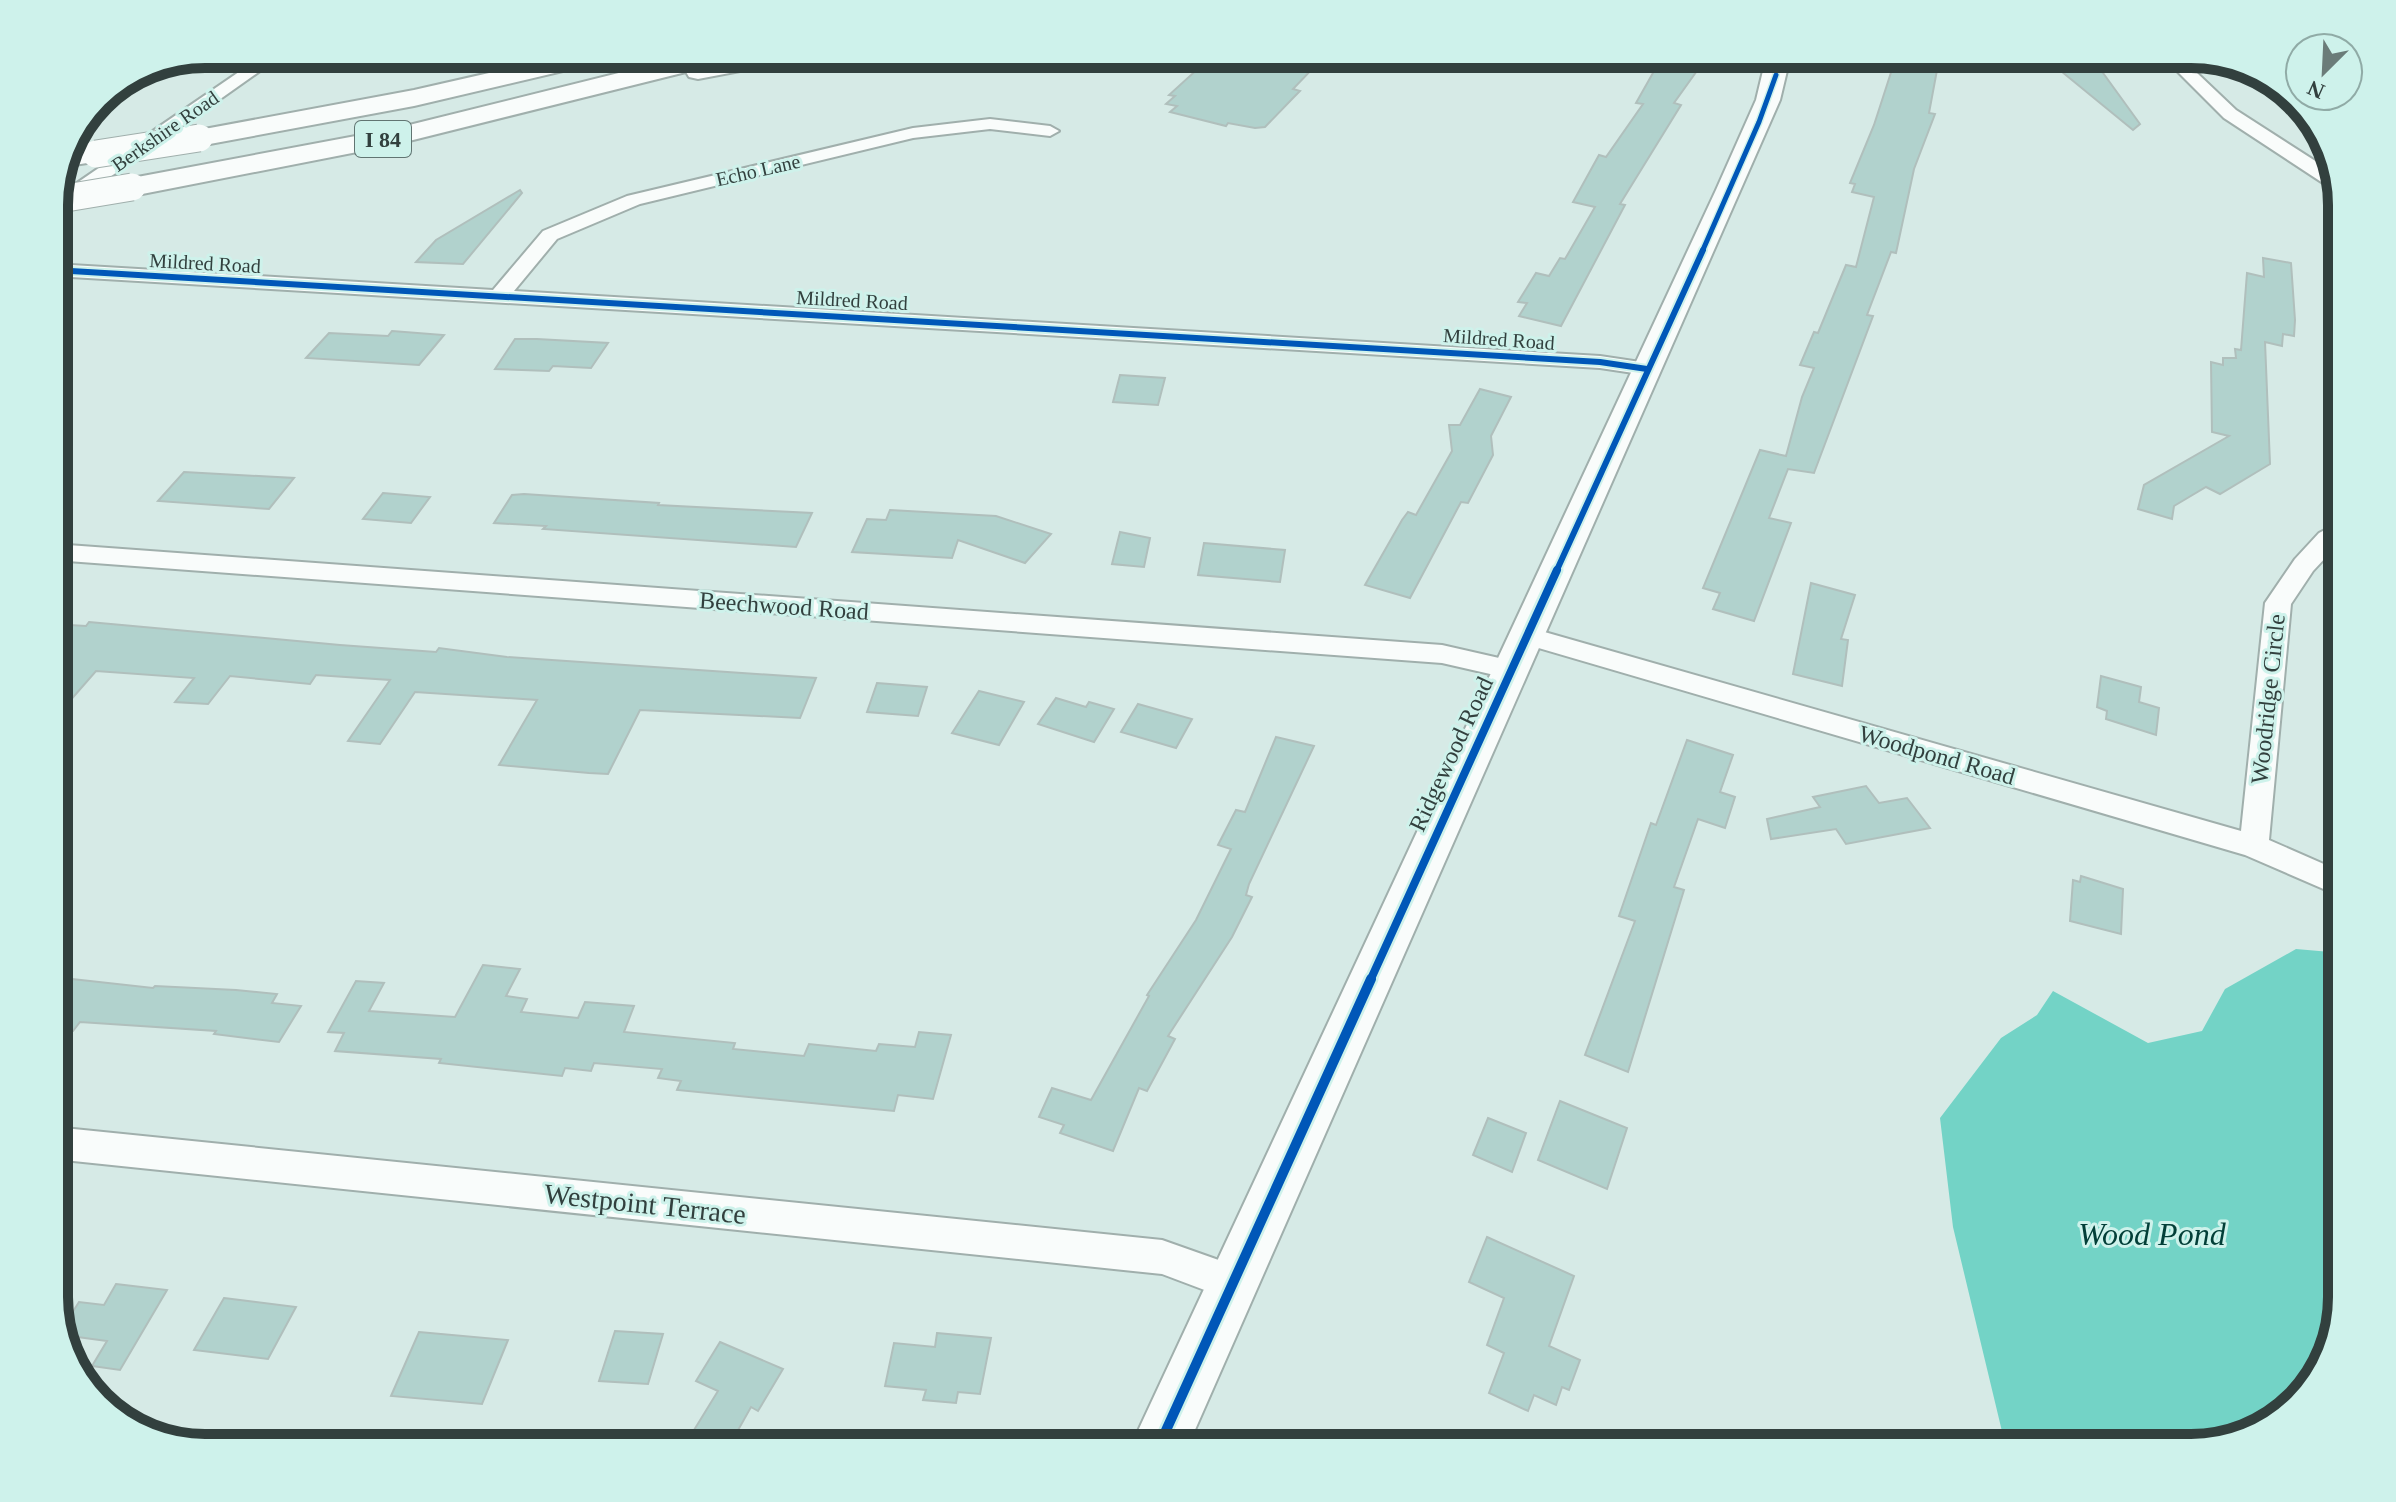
<svg xmlns="http://www.w3.org/2000/svg" width="2396" height="1502" font-family="Georgia,serif">
  <style>
    .water { fill: #73d3c6 }
    .building { fill: #b1d2cd; stroke: #b0bfbc; stroke-width: 2 }
    .lines { fill: none; stroke-linecap: round; stroke-linejoin: round }
    .minor-casing { stroke: #a0afac; stroke-width: 4 }
    .secondary-casing { stroke: #a0afac; stroke-width: 4 }
    .motorway-casing { stroke: #a0afac; stroke-width: 4 }
    .minor { fill: #f9fcfb; fill-rule: evenodd }
    .secondary { fill: #f9fcfb; fill-rule: evenodd }
    .motorway { fill: #f9fcfb; fill-rule: evenodd }
    .motorway-bridge-casing { stroke: #a0afac; stroke-width: 29; stroke-linecap: butt }
    .motorway-bridge { stroke: #f9fcfb; stroke-width: 27 }
    .cycleway-far3-casing { stroke: #cef2eb; stroke-width: 8 }
    .cycleway-far2-casing { stroke: #cef2eb; stroke-width: 10 }
    .cycleway-far1-casing { stroke: #cef2eb; stroke-width: 13 }
    .cycleway-casing { stroke: #cef2eb; stroke-width: 15 }
    .cycleway-far3 { stroke: #0057b8; stroke-width: 5 }
    .cycleway-far2 { stroke: #0057b8; stroke-width: 6 }
    .cycleway-far1 { stroke: #0057b8; stroke-width: 8 }
    .cycleway { stroke: #0057b8; stroke-width: 10 }
    .labels { text-anchor: middle; dominant-baseline: central; stroke-width: 6; stroke-linejoin: round; paint-order: stroke }
    .far-street-label { font-size: 20px; fill: #32403e; stroke: #cef2eb }
    .shield { fill: #cef2eb; stroke: #617572; stroke-width: 2 }
    .shield-label { font-size: 22px; font-weight: bold; fill: #32403e }
    .street-label { font-size: 24px; fill: #32403e; stroke: #cef2eb }
    .near-street-label { font-size: 28px; fill: #32403e; stroke: #cef2eb }
    .near-water-label { font-size: 32px; font-style: italic; fill: #023f38; stroke: #cef2eb }
    .rim { fill: none; stroke: #32403e; stroke-width: 10 }
  </style>
  <rect width="100%" height="100%" fill="#d6eae6"/>
  <path class="water" d="M2296 949 2342 953V1298L2317 1381 2266 1428 2192 1448H2006L1953 1227 1940 1118 2001 1038 2037 1015 2053 991 2148 1043 2202 1031 2225 989Z"/>
  <g class="building">
    <path d="M1252 54 1317 64 1293 89 1300 91 1295 96 1265 127 1255 128 1228 123 1226 126 1170 112 1177 106 1166 104 1175 96 1169 95 1202 65 1212 67 1219 62 1233 65Z"/>
    <path d="M1671 54H1709L1674 103 1681 105 1620 204 1625 205 1561 326 1519 316 1527 303 1518 302 1536 273 1549 276 1560 258 1565 259 1595 207 1573 202 1599 155 1606 157 1643 104 1636 103 1662 57 1668 59Z"/>
    <path d="M1897 54H1940L1929 113 1935 114 1914 169 1896 253 1891 252 1867 315 1873 316 1814 473 1788 469 1769 518 1791 523 1754 621 1713 609 1720 593 1703 588 1760 450 1786 456 1802 397 1814 368 1800 365 1814 332 1818 333 1846 265 1856 267 1874 197 1852 192 1855 184 1850 183 1874 125Z"/>
    <path d="M2098 66 2140 124 2133 130 2056 67Z"/>
    <path d="M520 190 522 193 463 264 416 262 436 240Z"/>
    <path d="M2263 258 2291 263 2295 320 2294 336 2283 334 2282 346 2265 342 2270 464 2220 494 2206 487 2174 506 2172 519 2138 509 2144 485 2229 436 2212 432 2211 362 2223 365V358H2236L2235 349 2241 350 2247 273 2264 277Z"/>
    <path d="M392 331 444 335 419 365 306 358 329 333 388 336Z"/>
    <path d="M515 339H537L608 343 591 368 553 366 549 371 495 369Z"/>
    <path d="M1120 375 1165 378 1158 405 1113 402Z"/>
    <path d="M1480 389 1511 397 1491 436 1493 455 1468 503 1461 502 1410 598 1365 585 1402 520 1408 512 1416 515 1452 451 1449 425H1460Z"/>
    <path d="M184 472 294 478 269 509 158 501Z"/>
    <path d="M383 493 430 497 411 523 363 519Z"/>
    <path d="M524 494 659 503 658 505 812 513 796 547 543 529 546 526 494 523 512 495Z"/>
    <path d="M890 510 996 516 1051 534 1025 563 958 540 952 558 852 552 867 519 886 520Z"/>
    <path d="M1120 532 1150 538 1144 567 1112 564Z"/>
    <path d="M1204 543 1285 550 1280 582 1198 575Z"/>
    <path d="M1811 583 1855 595 1841 639 1848 640 1842 686 1793 674Z"/>
    <path d="M89 622 340 645 436 652 439 648 507 657 816 678 800 718 640 710 608 774 589 773 499 765 537 700 415 692 380 744 348 741 390 680 316 675 310 684 230 676 208 704 175 702 194 678 96 671 54 719V624L86 626Z"/>
    <path d="M2101 676 2141 687 2139 702 2159 708 2156 735 2106 719 2107 711 2097 707Z"/>
    <path d="M877 683 927 687 918 716 867 712Z"/>
    <path d="M979 691 1024 702 999 745 952 733Z"/>
    <path d="M1056 698 1086 707 1089 702 1114 709 1094 742 1038 724Z"/>
    <path d="M1138 704 1192 719 1176 748 1121 732Z"/>
    <path d="M1276 737 1314 746 1249 884 1246 895 1252 897 1232 937 1168 1036 1175 1039 1147 1091 1139 1088 1113 1151 1060 1133 1064 1125 1039 1117 1052 1088 1091 1100 1149 996 1147 995 1196 920 1231 849 1218 845 1236 810 1245 812Z"/>
    <path d="M1687 740 1733 755 1720 792 1735 797 1725 828 1698 819 1674 887 1684 890 1628 1072 1585 1055 1635 921 1619 916 1651 823 1656 825Z"/>
    <path d="M1866 786 1879 803 1907 798 1930 828 1846 844 1836 829 1771 839 1767 819 1820 807 1813 797Z"/>
    <path d="M2081 876 2123 889 2121 934 2070 921 2073 880 2080 882Z"/>
    <path d="M483 965 520 969 506 996 527 999 521 1012 578 1018 585 1002 634 1006 624 1032 735 1043 733 1049 804 1056 809 1044 876 1051 879 1044 915 1047 919 1032 951 1035 933 1099 898 1095 894 1111 677 1090 681 1081 658 1078 662 1069 594 1063 591 1071 565 1068 562 1076 439 1063 441 1059 335 1051 344 1033 328 1032 356 981 384 983 369 1011 455 1017Z"/>
    <path d="M54 977 153 988 155 986 236 990 277 994 272 1003 301 1006 279 1042 214 1034 216 1031 80 1022 73 1031 54 1029Z"/>
    <path d="M1560 1101 1627 1128 1607 1189 1538 1160Z"/>
    <path d="M1488 1118 1526 1133 1512 1172 1473 1155Z"/>
    <path d="M1487 1237 1574 1276 1549 1346 1580 1360 1569 1390 1562 1387 1556 1405 1534 1395 1528 1411 1489 1393 1504 1353 1487 1345 1504 1298 1469 1282Z"/>
    <path d="M116 1284 167 1290 120 1370 92 1366 107 1341 63 1335 61 1330 79 1302 104 1305Z"/>
    <path d="M224 1298 296 1307 268 1359 194 1350Z"/>
    <path d="M615 1331 663 1334 648 1384 599 1381Z"/>
    <path d="M419 1332 508 1340 482 1404 391 1396Z"/>
    <path d="M937 1333 991 1338 980 1394 958 1392 956 1403 923 1400 926 1390 885 1386 894 1343 935 1347Z"/>
    <path d="M720 1342 783 1369 758 1411 751 1407 728 1448H683L718 1391 696 1381Z"/>
  </g>
  <g class="lines">
    <g class="minor-casing">
      <g id="minor">
        <path d="M265 54H284L69 206H55V198Z"/>
        <path d="M2160 54H2177L2236 110 2334 173 2338 188 2329 187 2224 118Z"/>
        <path d="M990 119 1050 126 1059 131 1050 136 990 129 913 138 640 204 557 239 514 291 1600 356 1647 363 1658 369 1647 375 1600 368 54 276V264L493 290 543 231 627 196 913 128Z"/>
        <path d="M2342 521V540L2313 571 2291 604 2269 840 2342 872V897L2245 855 1518 642 1514 636 1518 630 1527 627 2241 831 2265 603 2295 559 2319 533Z"/>
        <path d="M54 544 1442 645 1521 663 1525 670 1521 677 1512 679 1442 663 54 560Z"/>
        <path d="M54 1127 1162 1240 1244 1269 1249 1282 1244 1295 1231 1300 1162 1274 54 1159Z"/>
      </g>
    </g>
    <g class="secondary-casing">
      <path id="secondary" d="M1767 54H1791L1780 100 1187 1448H1130L1716 190 1756 100Z"/>
    </g>
    <g class="motorway-casing">
      <g id="motorway">
        <path d="M572 54H618L614 59 414 106 199 146 189 144 185 138 189 132 199 130 414 90Z"/>
        <path d="M695 54H800L796 59 787 62 698 79 689 77 686 72 393 145 132 196 122 193 117 187 122 181 132 178 393 129Z"/>
        <path d="M96 146 106 148 110 154 106 160 68 166 75 149Z"/>
      </g>
    </g>
    <use href="#minor" class="minor"/>
    <use href="#secondary" class="secondary"/>
    <use href="#motorway" class="motorway"/>
    <g class="motorway-bridge-casing">
      <g id="motorway-bridge">
        <path d="M96 154 199 138"/>
        <path d="M54 200 132 187"/>
      </g>
    </g>
    <use href="#motorway-bridge" class="motorway-bridge"/>
    <g class="cycleway-far3-casing">
      <path id="cycleway-far3" d="M1702 252 1759 122 1776 75"/>
    </g>
    <g class="cycleway-far2-casing">
      <g id="cycleway-far2">
        <path d="M54 270 1600 362 1647 369"/>
        <path d="M1556 572 1703 250"/>
      </g>
    </g>
    <g class="cycleway-far1-casing">
      <path id="cycleway-far1" d="M1370 981 1557 570"/>
    </g>
    <g class="cycleway-casing">
      <path id="cycleway" d="M1158 1448 1371 979"/>
    </g>
    <use href="#cycleway-far3" class="cycleway-far3"/>
    <use href="#cycleway-far2" class="cycleway-far2"/>
    <use href="#cycleway-far1" class="cycleway-far1"/>
    <use href="#cycleway" class="cycleway"/>
  </g>
  <g class="labels">
    <g class="far-street-label">
      <text transform="translate(165 131) rotate(-35)">Berkshire Road</text>
      <text transform="translate(758 170) rotate(-13)">Echo Lane</text>
      <text transform="translate(205 263) rotate(3)">Mildred Road</text>
      <text transform="translate(852 300) rotate(3)">Mildred Road</text>
      <text transform="translate(1499 339) rotate(4)">Mildred Road</text>
    </g>
    <rect class="shield" x="355" y="121" width="56" height="36" rx="6"/>
    <g class="shield-label">
      <text x="383" y="139">I 84</text>
    </g>
    <g class="street-label">
      <text transform="translate(784 606) rotate(4)">Beechwood Road</text>
      <text transform="translate(2268 699) rotate(-84)">Woodridge Circle</text>
      <text transform="translate(1451 754) rotate(-65)">Ridgewood Road</text>
      <text transform="translate(1937 755) rotate(16)">Woodpond Road</text>
    </g>
    <g class="near-street-label">
      <text transform="translate(645 1204) rotate(6)">Westpoint Terrace</text>
    </g>
    <g class="near-water-label">
      <text x="2152" y="1234">Wood Pond</text>
    </g>
  </g>
  <path d="M0 0H2396V1502H0ZM205 68H2191A137 137 0 0 1 2328 205V1297A137 137 0 0 1 2191 1434H205A137 137 0 0 1 68 1297V205A137 137 0 0 1 205 68Z" fill="#cef2eb" fill-rule="evenodd"/>
  <path class="rim" d="M205 68H2191A137 137 0 0 1 2328 205V1297A137 137 0 0 1 2191 1434H205A137 137 0 0 1 68 1297V205A137 137 0 0 1 205 68Z"/>
  <g transform="translate(2324 72) rotate(204)"><circle r="38" fill="#cef2eb" stroke="#90aba6" stroke-width="2"/>
  <path d="M0-6L14 30L0 20L-14 30Z" fill="#6b7c79"/>
  <text y="-12" font-size="22" font-weight="bold" text-anchor="middle" fill="#32403e">N</text>
  </g>
</svg>
